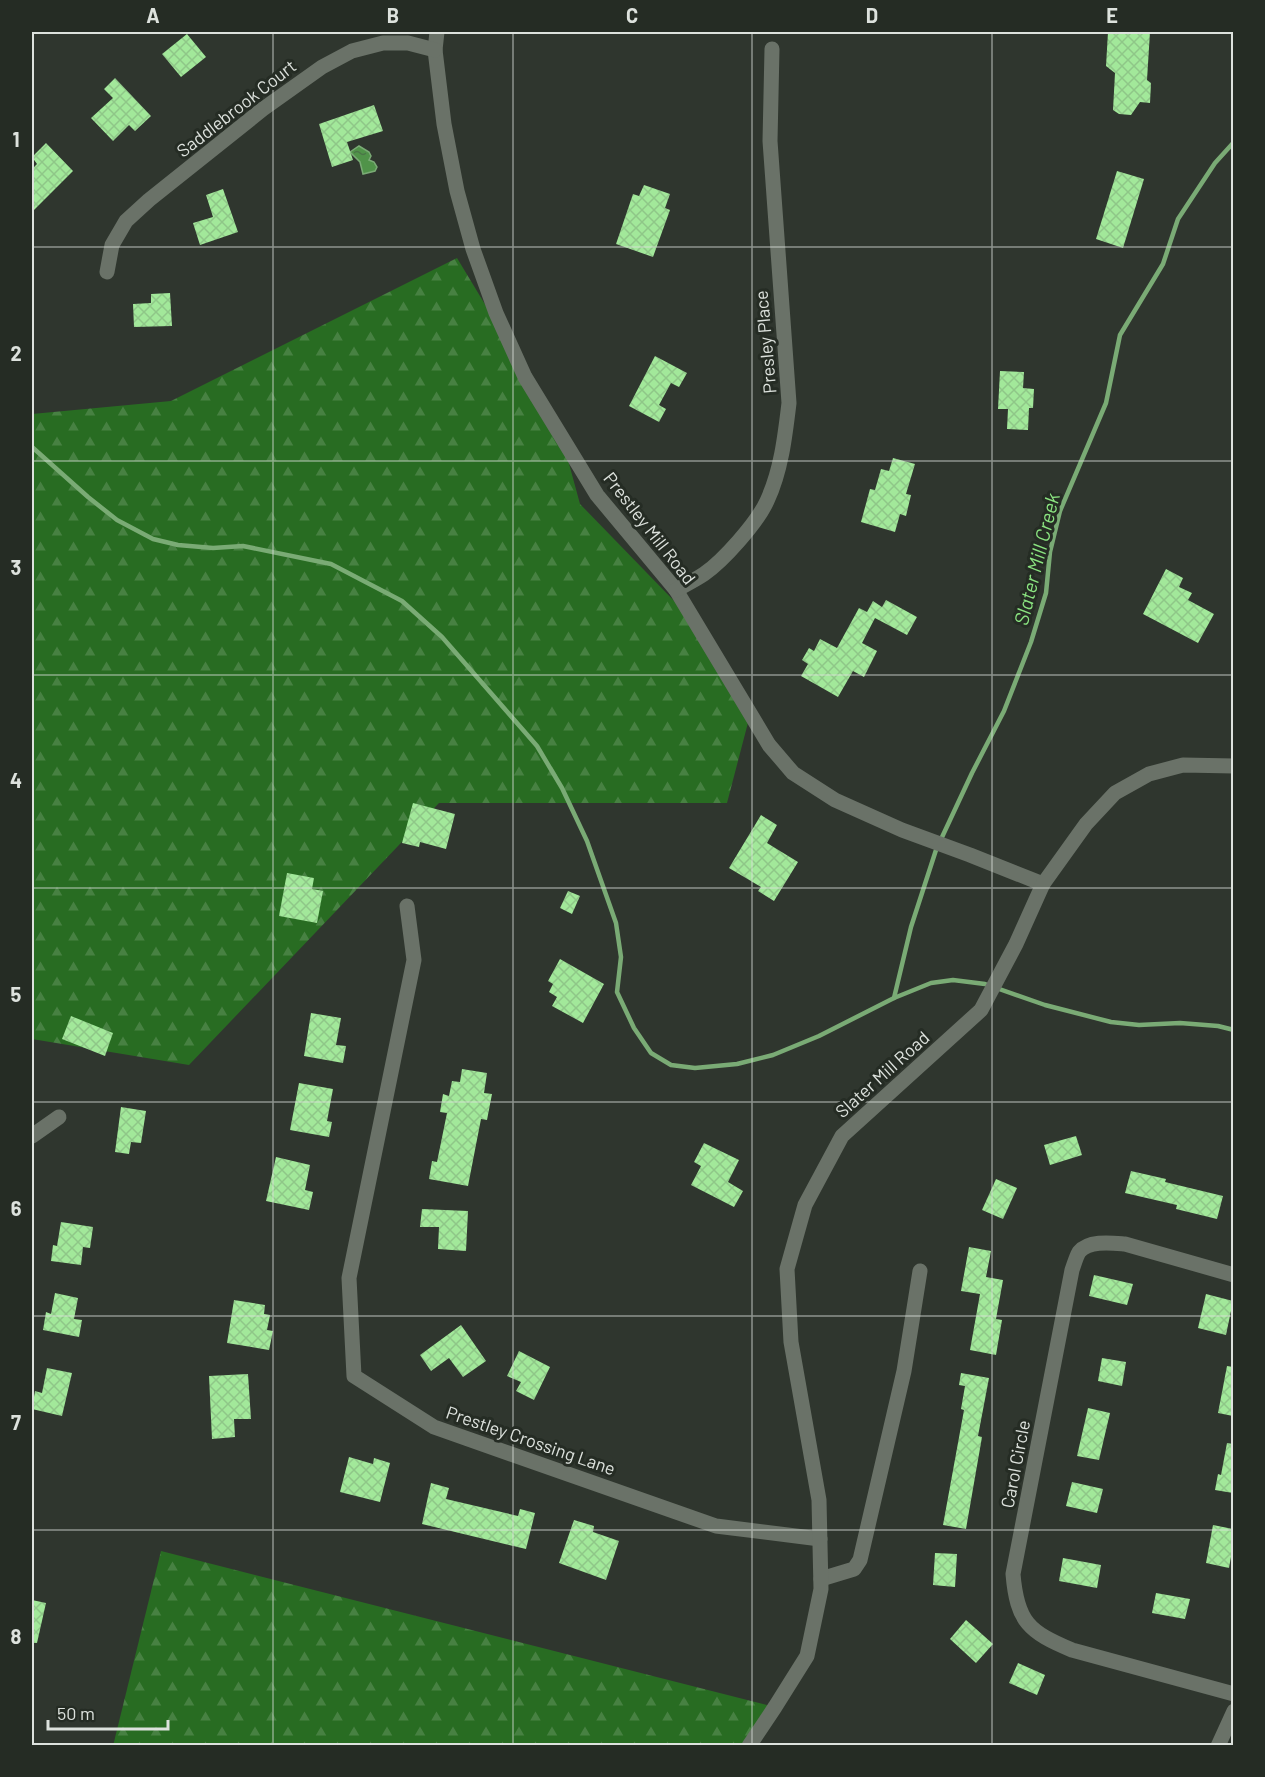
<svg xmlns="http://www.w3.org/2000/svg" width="1265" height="1777" font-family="Barlow,sans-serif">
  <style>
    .forest { fill: url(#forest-firs) }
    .water { fill: url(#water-ripples); stroke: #7aab75; stroke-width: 1.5 }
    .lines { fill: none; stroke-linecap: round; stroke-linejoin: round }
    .stream { stroke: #7aab75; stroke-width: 4.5 }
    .building { fill: url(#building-cross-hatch) }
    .minor { stroke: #6a7268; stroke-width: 15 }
    .grid { fill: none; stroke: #dde2dd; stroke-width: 1.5; stroke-opacity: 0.55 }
    .labels { text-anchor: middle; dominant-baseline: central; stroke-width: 6; stroke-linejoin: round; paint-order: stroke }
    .street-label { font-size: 18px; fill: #dde2dd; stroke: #252c24 }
    .water-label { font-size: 20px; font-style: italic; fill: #8be481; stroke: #252c24 }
    .neatline { fill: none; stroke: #dde2dd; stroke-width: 2 }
    .grid-label { font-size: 20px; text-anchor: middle; font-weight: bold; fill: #dde2dd }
  </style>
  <defs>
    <pattern id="forest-firs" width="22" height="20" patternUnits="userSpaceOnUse" patternTransform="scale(1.5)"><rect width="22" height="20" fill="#286c22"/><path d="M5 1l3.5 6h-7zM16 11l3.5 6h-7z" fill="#478142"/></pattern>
    <pattern id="water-ripples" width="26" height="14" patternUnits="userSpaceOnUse" patternTransform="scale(1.5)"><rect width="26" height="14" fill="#509349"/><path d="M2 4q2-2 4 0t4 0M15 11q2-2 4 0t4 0" fill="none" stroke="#4b7747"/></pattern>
    <pattern id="building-cross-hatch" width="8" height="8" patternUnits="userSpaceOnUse" patternTransform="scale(1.5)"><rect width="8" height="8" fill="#a2e89a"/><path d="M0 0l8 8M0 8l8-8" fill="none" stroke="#8fc788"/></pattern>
  </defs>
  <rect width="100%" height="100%" fill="#2f362e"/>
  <g class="forest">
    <path d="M457 258 559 427 580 504 679 606 750 715 727 803H439L189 1065 32 1039V414L171 401Z"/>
    <path d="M161 1551 775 1707 749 1745 113 1746Z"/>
  </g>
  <path class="water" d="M359 146 369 152 371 156 369 160 374 162 377 167 375 171 363 174 360 162 350 152Z"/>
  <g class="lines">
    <g class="stream">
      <path d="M32 447 88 497 117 520 153 539 178 545 213 548 243 546 331 564 402 601 442 637 537 746 562 788 587 841 616 923 621 957 617 992 634 1028 651 1053 671 1065 695 1068 737 1064 773 1055 819 1036 894 998 931 983 953 980 985 984 1045 1005 1111 1022 1139 1025 1180 1023 1218 1026 1234 1030"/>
      <path d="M894 998 911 927 936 850 972 773 1004 711 1031 642 1046 593 1050 552 1060 511 1106 403 1120 335 1163 264 1178 219 1215 163 1234 142"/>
    </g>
  </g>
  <g class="building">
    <path d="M1108 32H1150L1147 80 1151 83 1150 103 1140 102 1131 115 1119 114 1113 110 1115 73 1106 66Z"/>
    <path d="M187 34 206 57 181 77 162 54Z"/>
    <path d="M115 78 151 116 135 131 129 125 113 141 91 118 113 98 104 89Z"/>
    <path d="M374 105 383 131 347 142 353 160 332 167 319 124Z"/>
    <path d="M46 143 73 171 32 212V169L37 164 32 157Z"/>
    <path d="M1117 171 1144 179 1123 248 1096 239Z"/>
    <path d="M644 185 670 194 665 208 670 210 653 257 616 244 633 194 639 196Z"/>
    <path d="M223 189 238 232 200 245 193 223 213 217 206 195Z"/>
    <path d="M170 293 172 326 134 327 133 304 151 303V294Z"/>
    <path d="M655 356 687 373 679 387 671 383 659 405 666 409 659 422 629 406Z"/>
    <path d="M1000 371 1024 372 1023 388 1034 389 1033 408H1029L1028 430 1007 429 1008 409H998Z"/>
    <path d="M893 458 915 464 906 494 911 495 906 516 900 514 895 532 861 522 870 489 875 490 881 469 889 471Z"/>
    <path d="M1166 569 1183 578 1179 587 1192 593 1188 600 1214 614 1198 643 1143 614Z"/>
    <path d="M886 600 917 617 907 635 875 618 862 643 877 651 864 677 853 671 838 697 801 676 808 664 802 660 809 648 814 651 820 639 837 648 859 608 867 612 873 601 882 607Z"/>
    <path d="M413 803 455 814 446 849 420 842 419 847 402 843Z"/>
    <path d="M761 815 777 825 767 843 798 862 774 901 758 891 761 887 729 868Z"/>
    <path d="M287 873 314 878 312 889 323 891 317 923 279 916Z"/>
    <path d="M568 891 580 896 572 914 560 908Z"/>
    <path d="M560 959 604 984 583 1023 552 1006 557 997 549 992 553 984 548 981Z"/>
    <path d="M311 1013 341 1018 336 1045 346 1046 343 1063 304 1056Z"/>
    <path d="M71 1016 113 1033 105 1056 62 1039Z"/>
    <path d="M462 1069 487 1073 484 1093 492 1094 487 1120 481 1119 468 1186 429 1179 432 1161 437 1162 447 1113 440 1112 443 1094 449 1096 452 1081 460 1082Z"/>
    <path d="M299 1083 333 1089 327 1121 332 1122 329 1137 290 1130Z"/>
    <path d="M121 1107 146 1111 141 1143 131 1142 129 1154 115 1152Z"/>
    <path d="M1076 1136 1082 1155 1050 1165 1044 1145Z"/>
    <path d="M704 1143 739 1160 728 1182 743 1191 734 1207 691 1185 701 1166 694 1162Z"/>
    <path d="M276 1157 310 1165 305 1190 313 1192 309 1210 266 1201Z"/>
    <path d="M1131 1171 1166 1179 1165 1182 1223 1196 1217 1219 1176 1209 1177 1205 1125 1193Z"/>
    <path d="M996 1179 1017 1188 1003 1219 982 1210Z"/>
    <path d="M422 1209 468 1211 466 1251 438 1249 439 1227H420Z"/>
    <path d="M61 1222 93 1227 90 1248 83 1247 81 1265 51 1261 53 1245 57 1246Z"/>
    <path d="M969 1247 991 1251 986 1277 1003 1280 996 1319 1002 1320 996 1355 970 1350 980 1294 961 1291Z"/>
    <path d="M1094 1275 1133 1284 1127 1305 1089 1296Z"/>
    <path d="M55 1293 78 1298 74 1319 82 1320 79 1337 43 1330 46 1312 51 1314Z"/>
    <path d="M1206 1294 1233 1301 1226 1335 1198 1328Z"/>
    <path d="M234 1300 265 1305 264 1314 270 1315 267 1330 273 1331 269 1350 227 1343Z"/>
    <path d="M461 1325 486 1361 463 1377 449 1358 431 1371 420 1355Z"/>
    <path d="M519 1351 550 1367 534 1400 516 1391 521 1382 507 1376Z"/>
    <path d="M1102 1358 1126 1362 1122 1386 1098 1381Z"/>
    <path d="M1227 1366 1233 1367V1416L1218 1413Z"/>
    <path d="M47 1368 72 1373 62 1416 32 1409 35 1391 42 1393Z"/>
    <path d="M961 1373 989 1378 978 1436 982 1437 966 1529 943 1525 964 1410 961 1409 965 1386 959 1385Z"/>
    <path d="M248 1374 251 1419H234L235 1437 212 1439 209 1376Z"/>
    <path d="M1088 1408 1110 1413 1099 1460 1077 1456Z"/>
    <path d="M1227 1443 1233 1444V1493L1215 1490 1218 1474 1221 1475Z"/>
    <path d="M349 1457 373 1464 374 1458 390 1463 380 1502 340 1492Z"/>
    <path d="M1072 1482 1103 1489 1097 1513 1066 1506Z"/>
    <path d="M431 1483 449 1488 446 1499 518 1516 520 1509 535 1513 526 1549 422 1524Z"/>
    <path d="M574 1520 594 1526 593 1532 619 1541 606 1580 559 1563Z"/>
    <path d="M1213 1525 1233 1529V1545L1229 1568 1206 1563Z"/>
    <path d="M935 1553 957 1554 955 1587 933 1585Z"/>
    <path d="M1063 1558 1101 1565 1097 1588 1059 1581Z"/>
    <path d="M1156 1593 1190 1599 1185 1619 1152 1613Z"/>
    <path d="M32 1600 46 1603 37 1643H32Z"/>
    <path d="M966 1620 993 1644 976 1663 950 1639Z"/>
    <path d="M1018 1663 1045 1675 1037 1695 1009 1683Z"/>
  </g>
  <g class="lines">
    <g class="minor">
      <path d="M437 32 435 50 444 124 457 191 473 249 496 313 525 377 597 495 676 590 769 745 793 773 835 800 902 830 970 855 1043 884"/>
      <path d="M107 272 112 245 126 221 149 200 263 109 322 67 352 51 383 43H408L435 50"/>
      <path d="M676 590C685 585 695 580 704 574 723 561 757 523 767 501 781 471 785 437 789 403L770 141 772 49"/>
      <path d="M407 906 414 960 349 1278 354 1376 434 1427 716 1526 820 1539"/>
      <path d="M32 1136 59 1117"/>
      <path d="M1234 1275 1125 1244C1112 1243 1089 1240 1079 1252 1076 1257 1074 1265 1072 1270L1013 1574C1017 1622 1029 1632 1072 1650L1234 1694"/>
      <path d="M821 1579 854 1569 860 1560 904 1371 920 1271"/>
      <path d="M749 1746 775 1707 807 1656 821 1589 819 1500 791 1342 787 1269 805 1205 842 1136 981 1010 1016 944 1043 884 1086 824 1115 793 1149 774 1183 765 1234 766"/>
      <path d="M1218 1746 1234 1711"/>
    </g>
  </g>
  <path class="grid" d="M273 32V1746M513 32V1746M752 32V1746M992 32V1746M32 247H1234M32 461H1234M32 675H1234M32 888H1234M32 1102H1234M32 1316H1234M32 1530H1234"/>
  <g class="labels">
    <g class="street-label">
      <text transform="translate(236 108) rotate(-38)">Saddlebrook Court</text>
      <text transform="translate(765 342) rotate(-95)">Presley Place</text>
      <text transform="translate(650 528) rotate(52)">Prestley Mill Road</text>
      <text transform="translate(882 1074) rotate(-42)">Slater Mill Road</text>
      <text transform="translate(531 1440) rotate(19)">Prestley Crossing Lane</text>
      <text transform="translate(1015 1464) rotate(-79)">Carol Circle</text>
    </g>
    <g class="water-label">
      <text transform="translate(1036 559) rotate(-76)">Slater Mill Creek</text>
    </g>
  </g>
  <rect width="1265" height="1777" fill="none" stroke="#252c24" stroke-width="66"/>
  <path d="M48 1720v9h120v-9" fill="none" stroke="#dde2dd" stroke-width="3"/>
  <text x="57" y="1720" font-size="18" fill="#dde2dd" stroke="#252c24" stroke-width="4.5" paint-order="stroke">50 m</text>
  <rect x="33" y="33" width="1199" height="1711" class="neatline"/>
  <g class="grid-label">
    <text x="153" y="23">A</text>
    <text x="393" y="23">B</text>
    <text x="632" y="23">C</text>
    <text x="872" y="23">D</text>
    <text x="1112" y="23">E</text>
    <text x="16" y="147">1</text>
    <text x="16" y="361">2</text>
    <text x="16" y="575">3</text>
    <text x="16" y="788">4</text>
    <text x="16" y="1002">5</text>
    <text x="16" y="1216">6</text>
    <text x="16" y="1430">7</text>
    <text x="16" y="1644">8</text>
  </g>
</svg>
